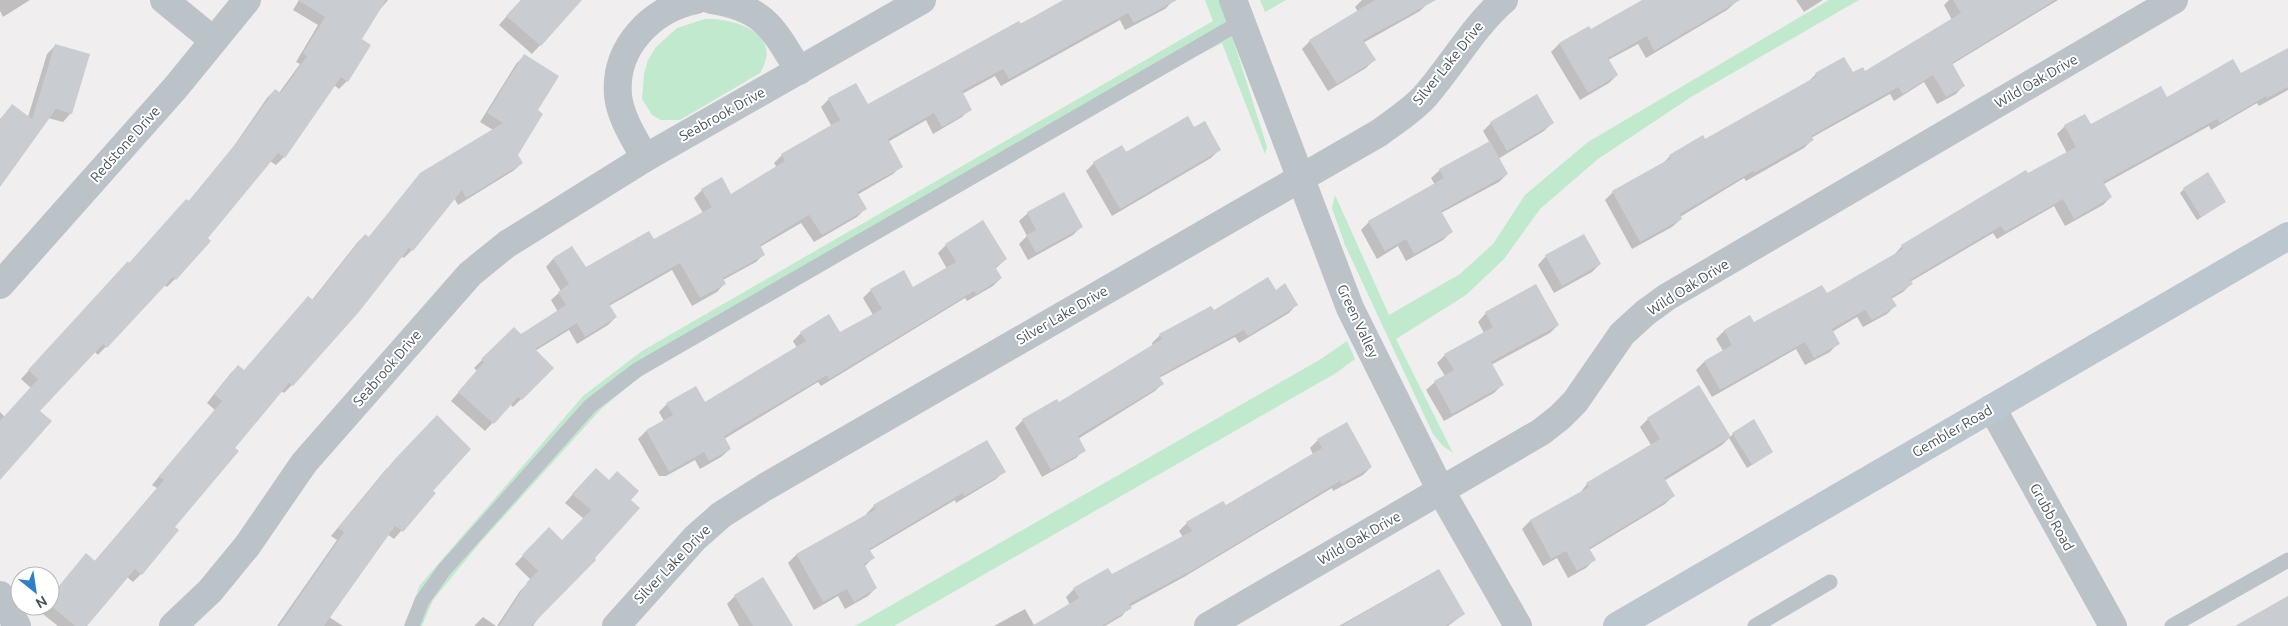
<svg xmlns="http://www.w3.org/2000/svg" width="2288" height="626" font-family="Ubuntu,sans-serif">
  <style>
    .green { fill: #c1e9cd }
    .shadow { fill: #0003 }
    .building { fill: #c9ccd0 }
    .lines { fill: none; stroke-linecap: round; stroke-linejoin: round }
    .service { stroke: #bbc3c9; stroke-width: 15 }
    .minor { stroke: #bbc3c9; stroke-width: 28 }
    .secondary { stroke: #bcc6ce; stroke-width: 28 }
    .labels { text-anchor: middle; dominant-baseline: central; stroke-width: 4; stroke-linejoin: round; paint-order: stroke }
    .street-label { font-size: 14px; fill: #485359; stroke: #fff }
  </style>
  <rect width="100%" height="100%" fill="#f0eeee"/>
  <g class="green">
    <path d="M1205 0H1219L1226 17 1267 147 1265 154 1222 43 1144 83 646 372 601 409 479 544 433 600 422 626H404L420 585 583 396 642 351 1213 21Z"/>
    <path d="M1260 0H1286L1265 12Z"/>
    <path d="M1829 0H1859L1691 97 1598 159 1540 209 1504 259 1466 295 1396 339 1453 453 1443 446 1433 434 1345 245 1332 208 1335 195 1389 315 1460 274 1493 244 1525 195 1588 142Z"/>
    <path d="M705 19C736 18 784 34 760 73L680 120H661L652 115 642 99 644 74 648 60 656 47 677 28Z"/>
    <path d="M1347 341 1355 359 1336 373 894 626H855L1321 359Z"/>
  </g>
  <g class="shadow">
    <path d="M0 0H30L3 17 0 11Z"/>
    <path d="M299 0H388L377 13 360 40 347 81 339 89 334 85 284 157 276 165 270 161 206 238 209 241 175 279 167 287 164 285 98 355 94 351 39 411 0 478V412L5 417 31 388 21 379 120 271 129 264 188 202 234 146 267 98 275 90 279 93 300 64 296 62 318 25 293 10Z"/>
    <path d="M521 0H581L532 54 499 25Z"/>
    <path d="M1065 0 1173 1 1165 9 1125 30 1120 20 1001 86 995 76 962 94 970 109 962 117 933 134 926 120 888 142 901 166 893 174 857 195 865 209 857 217 814 242 801 223 760 247 764 254 756 262 723 280 725 283 717 292 692 306 672 270 609 306 616 317 608 325 577 344 569 330 535 351 553 368 513 407 510 404 485 431 451 401 477 371 474 368 513 329 520 336 558 312 551 300 561 291 546 267 553 259 585 269 653 241 703 213 694 198 702 190 731 195 777 168 774 163 782 155 832 127 821 107 829 99 867 106Z"/>
    <path d="M1362 0H1426L1428 3 1420 11 1363 43 1374 60 1366 68 1328 91 1302 49 1310 41 1358 12 1355 7Z"/>
    <path d="M1645 0H1735L1736 2 1727 10 1646 58 1638 44 1608 60 1617 75 1609 83 1580 100 1551 52 1559 44 1588 27 1590 31Z"/>
    <path d="M1796 0H1823L1804 12Z"/>
    <path d="M1949 0H2058L1951 65 1964 85 1956 94 1937 104 1924 82 1894 101 1890 94 1811 138 1812 140 1804 148 1746 181 1744 178 1680 217 1681 219 1672 227 1632 249 1605 200 1613 192 1662 164 1670 156 1705 141 1808 82 1816 74 1844 58 1853 74 1865 72 1952 20 1944 5Z"/>
    <path d="M55 46 71 113 63 122 48 118 0 185V119L12 106 28 117 47 54Z"/>
    <path d="M2288 49V90L2259 106 2257 103 2211 130 2209 126 2104 184 2111 197 2103 205 2065 226 2054 206 1997 239 1993 233 1910 282 1911 284 1903 292 1891 299 1895 306 1887 314 1863 327 1857 317 1832 332 1838 343 1830 352 1805 365 1796 349 1712 397 1696 370 1704 362 1723 351 1716 339 1724 331 1749 317 1753 324 1826 295 1894 255 1902 246 2067 153 2057 134 2065 126H2090L2241 74Z"/>
    <path d="M524 56 536 110 517 155 522 163 513 171 458 205 454 198 412 250 404 258 401 256 292 385 284 393 281 391 233 448 173 527 177 531 141 574 133 582 127 577 86 626H58L39 611 43 606H50V597L94 562 157 488 152 485 215 410 207 403 230 374 238 366 244 371 312 300 357 243 365 235 368 238 413 183 493 130 480 122 516 64Z"/>
    <path d="M1491 123H1552L1544 131 1498 159 1507 174 1499 182 1441 213 1451 232 1443 240 1406 261 1398 246 1377 259 1361 230 1369 222 1435 185 1431 178 1440 170 1490 143 1483 131Z"/>
    <path d="M1194 128 1219 150 1211 158 1112 216 1086 171 1094 163Z"/>
    <path d="M2184 189 2225 202 2197 220 2180 193Z"/>
    <path d="M1063 194 1081 227 1073 235 1028 260 1019 244 1027 236 1019 221 1028 213Z"/>
    <path d="M946 245 1006 259 995 269 1001 278 993 286 967 301 965 298 821 386 818 382 724 439 730 449 721 457 700 469 695 460 666 476H659L638 439 646 431 664 421 659 412 667 404 704 403 797 348 793 341 801 333 840 334 873 315 863 298 871 290 913 289 947 269 938 253Z"/>
    <path d="M1546 256 1600 264 1592 272 1554 293 1538 265Z"/>
    <path d="M1536 285 1558 325 1550 333 1491 365 1502 385 1494 393 1444 421 1426 390 1435 382 1445 376 1437 363 1445 355 1484 333 1478 322 1486 313Z"/>
    <path d="M1275 291 1297 304 1289 313 1239 343 1235 337 1159 378 1163 383 1155 391 1078 439 1084 450 1076 458 1042 477 1015 428 1023 420 1058 404 1153 346 1152 343 1160 335 1213 312Z"/>
    <path d="M1648 419 1730 437 1733 434 1772 452 1747 468 1729 438 1722 445 1664 481 1673 496 1665 504 1589 550 1594 560 1586 568 1568 578 1557 558 1543 566 1522 529 1530 521 1580 493 1587 484 1651 445 1640 427Z"/>
    <path d="M1347 424 1371 467 1363 475 1333 491 1332 488 1184 577 1129 607 1122 616 1105 626H994L1025 609 1034 625 1058 612 1070 605 1066 597 1074 589 1111 576 1183 537 1179 531 1187 523 1225 507 1313 454 1310 448 1318 440Z"/>
    <path d="M387 468 434 493 394 539 387 534 329 617 343 626H277L337 540 331 536Z"/>
    <path d="M1004 471 996 479 956 503 955 500 869 551 873 558 865 566 876 588 868 596 845 609 838 596 814 610 788 563 796 555 867 515 866 514 874 506Z"/>
    <path d="M588 477 608 481 541 614 533 626H497L520 591 531 580 515 564 549 529 562 541 584 519 565 503Z"/>
    <path d="M1438 570 1464 614 1448 626H1339Z"/>
    <path d="M735 596 791 626H739L727 604Z"/>
    <path d="M483 617 496 626H474Z"/>
  </g>
  <g class="building">
    <path d="M298 0H386L362 39 371 45 348 82 341 77 285 158 278 153 208 238 211 241 176 280 173 277 107 348 103 344 40 411 52 421 0 480V421L38 379 28 370 128 261 129 263 186 199 189 201 242 136 275 89 281 93 307 56 303 53 325 17Z"/>
    <path d="M521 0H582L541 46 506 16Z"/>
    <path d="M1063 0H1177L1134 23 1128 13 1009 79 1003 69 962 91 972 110 942 127 934 113 888 139 903 167 857 192 867 209 822 235 809 215 760 245 765 255 723 278 726 284 700 298 680 263 609 304 617 317 585 337 577 323 535 349 554 368 522 400 518 397 494 424 458 392 484 362 481 359 514 327 521 334 566 305 558 292 569 284 553 258 572 246 586 267 649 231 654 239 712 207 701 189 722 177 731 194 785 161 781 154 840 120 828 98 856 83 868 104 1019 21 1021 24Z"/>
    <path d="M1375 0H1436L1363 40 1376 60 1337 84 1309 40Z"/>
    <path d="M1642 0H1740L1654 51 1647 36 1608 58 1618 75 1588 93 1559 43 1589 26 1591 29Z"/>
    <path d="M1953 0H2055L1952 63 1965 86 1946 97 1933 75 1903 94 1898 87 1811 136 1814 140 1754 173 1753 171 1680 214 1682 219 1640 242 1612 191 1671 158 1669 155 1703 135 1705 139 1817 76 1815 73 1844 57 1853 72 1863 67 1865 71 1961 13Z"/>
    <path d="M55 44 90 54 72 114 56 109 0 187V120L12 104 32 119Z"/>
    <path d="M2288 48V87L2267 98 2266 96 2220 123 2217 119 2103 182 2112 197 2074 219 2063 199 2005 232 2001 226 1910 280 1913 284 1891 297 1897 306 1872 320 1865 310 1832 329 1840 344 1814 358 1805 342 1720 390 1704 361 1732 345 1724 330 1750 315 1754 322 1822 285 1827 293 1903 249 1901 245 1984 195 2026 170 2028 173 2076 147 2064 125 2085 114 2091 124 2161 86 2167 97 2233 59 2241 73Z"/>
    <path d="M524 54 559 76 538 110 543 114 518 155 523 163 466 198 462 190 413 251 409 248 358 313 293 386 289 383 235 448 239 451 175 527 179 530 142 575 135 569 87 626H75L50 605V597L86 553 95 561 164 480 159 476 222 401 214 394 238 365 244 370 308 296 313 300 365 234 369 237 420 173 503 123 487 113Z"/>
    <path d="M1537 94 1554 123 1507 151 1490 122Z"/>
    <path d="M1188 116 1194 127 1205 121 1221 150 1120 209 1093 162 1122 145 1126 152Z"/>
    <path d="M1490 141 1508 174 1441 211 1453 232 1414 254 1406 239 1385 251 1368 221 1444 178 1439 169Z"/>
    <path d="M2208 172 2226 202 2201 217 2183 188Z"/>
    <path d="M1064 192 1083 227 1036 253 1026 235 1036 230 1027 212Z"/>
    <path d="M983 220 1007 259 995 267 1002 278 976 294 974 291 829 379 827 375 724 436 731 449 709 461 704 452 669 472 646 430 673 415 666 403 696 386 705 402 806 341 800 332 829 314 840 332 882 309 870 289 904 270 913 287 956 262 945 244Z"/>
    <path d="M1584 234 1601 264 1562 286 1545 255Z"/>
    <path d="M1268 277 1276 290 1285 283 1298 305 1248 336 1244 330 1159 376 1164 384 1078 436 1086 451 1051 470 1022 419 1057 399 1059 402 1162 339 1159 334 1211 306 1214 310Z"/>
    <path d="M1536 284 1559 325 1491 362 1504 385 1452 414 1434 381 1454 370 1444 354 1493 327 1485 312Z"/>
    <path d="M1699 385 1731 437 1664 478 1675 496 1589 548 1596 560 1577 571 1566 551 1551 559 1530 520 1589 487 1586 483 1660 439 1647 418Z"/>
    <path d="M437 415 471 449 433 491 436 493 403 532 395 526 324 626H279L344 532 338 528 395 459Z"/>
    <path d="M1754 419 1773 452 1752 465 1732 433Z"/>
    <path d="M1347 422 1372 467 1342 484 1340 481 1193 570 1129 604 1132 608 1102 626H1032L1079 598 1073 588 1108 568 1112 574 1192 531 1186 522 1223 501 1226 505 1322 448 1317 439Z"/>
    <path d="M987 440 1006 472 964 496 963 493 869 549 875 558 864 564 877 588 854 602 847 589 823 602 796 554 876 509 873 505Z"/>
    <path d="M596 468 609 480 617 471 639 491 631 500 640 508 595 558 596 560 531 626H499L528 581 538 571 522 555 549 527 562 540 591 510 572 494Z"/>
    <path d="M1439 569 1465 614 1445 626H1341Z"/>
    <path d="M763 577 793 626H753L734 595Z"/>
    <path d="M2288 596V626H2235Z"/>
  </g>
  <g class="lines">
    <g class="service">
      <path d="M412 626 422 601 444 570 590 406 637 370 1241 22"/>
      <path d="M1755 626 1830 582"/>
      <path d="M2172 626 2288 560"/>
    </g>
    <g class="minor">
      <path d="M164 0 213 40"/>
      <path d="M711 0C764 8 773 28 799 71"/>
      <path d="M1233 0 1350 308 1441 491 1518 626"/>
      <path d="M645 158C634 138 620 117 618 95 614 47 652 9 696 0"/>
      <path d="M0 285 176 87 247 0"/>
      <path d="M1992 408 2113 626"/>
      <path d="M0 595 17 626"/>
      <path d="M173 626 210 591 247 546 304 463 470 274 507 244 645 158 922 0"/>
      <path d="M616 626 695 538 721 515 765 487 1379 133C1395 121 1413 110 1426 95 1453 64 1473 27 1504 0"/>
      <path d="M1208 626 1541 432 1560 417 1575 402 1622 334 1645 313 1667 297 2174 0"/>
    </g>
    <path class="secondary" d="M1617 626 2288 236"/>
  </g>
  <g class="labels">
    <g class="street-label">
      <text transform="translate(1448 63) rotate(-51)">Silver Lake Drive</text>
      <text transform="translate(2036 81) rotate(-30)">Wild Oak Drive</text>
      <text transform="translate(722 114) rotate(-29)">Seabrook Drive</text>
      <text transform="translate(125 144) rotate(-48)">Redstone Drive</text>
      <text transform="translate(1688 287) rotate(-32)">Wild Oak Drive</text>
      <text transform="translate(1062 315) rotate(-30)">Silver Lake Drive</text>
      <text transform="translate(1358 321) rotate(65)">Green Valley</text>
      <text transform="translate(387 368) rotate(-49)">Seabrook Drive</text>
      <text transform="translate(1952 431) rotate(-30)">Gembler Road</text>
      <text transform="translate(2052 517) rotate(61)">Grubb Road</text>
      <text transform="translate(1359 538) rotate(-30)">Wild Oak Drive</text>
      <text transform="translate(672 564) rotate(-46)">Silver Lake Drive</text>
    </g>
  </g>
  <g transform="translate(35 591) rotate(150)"><circle r="24" fill="#ffffff" stroke="#b6babd"/>
  <path d="M0-4L9 19L0 12L-9 19Z" fill="#2d7fcb"/>
  <text y="-8" font-size="14" font-weight="bold" text-anchor="middle" fill="#485359">N</text>
  </g>
</svg>
